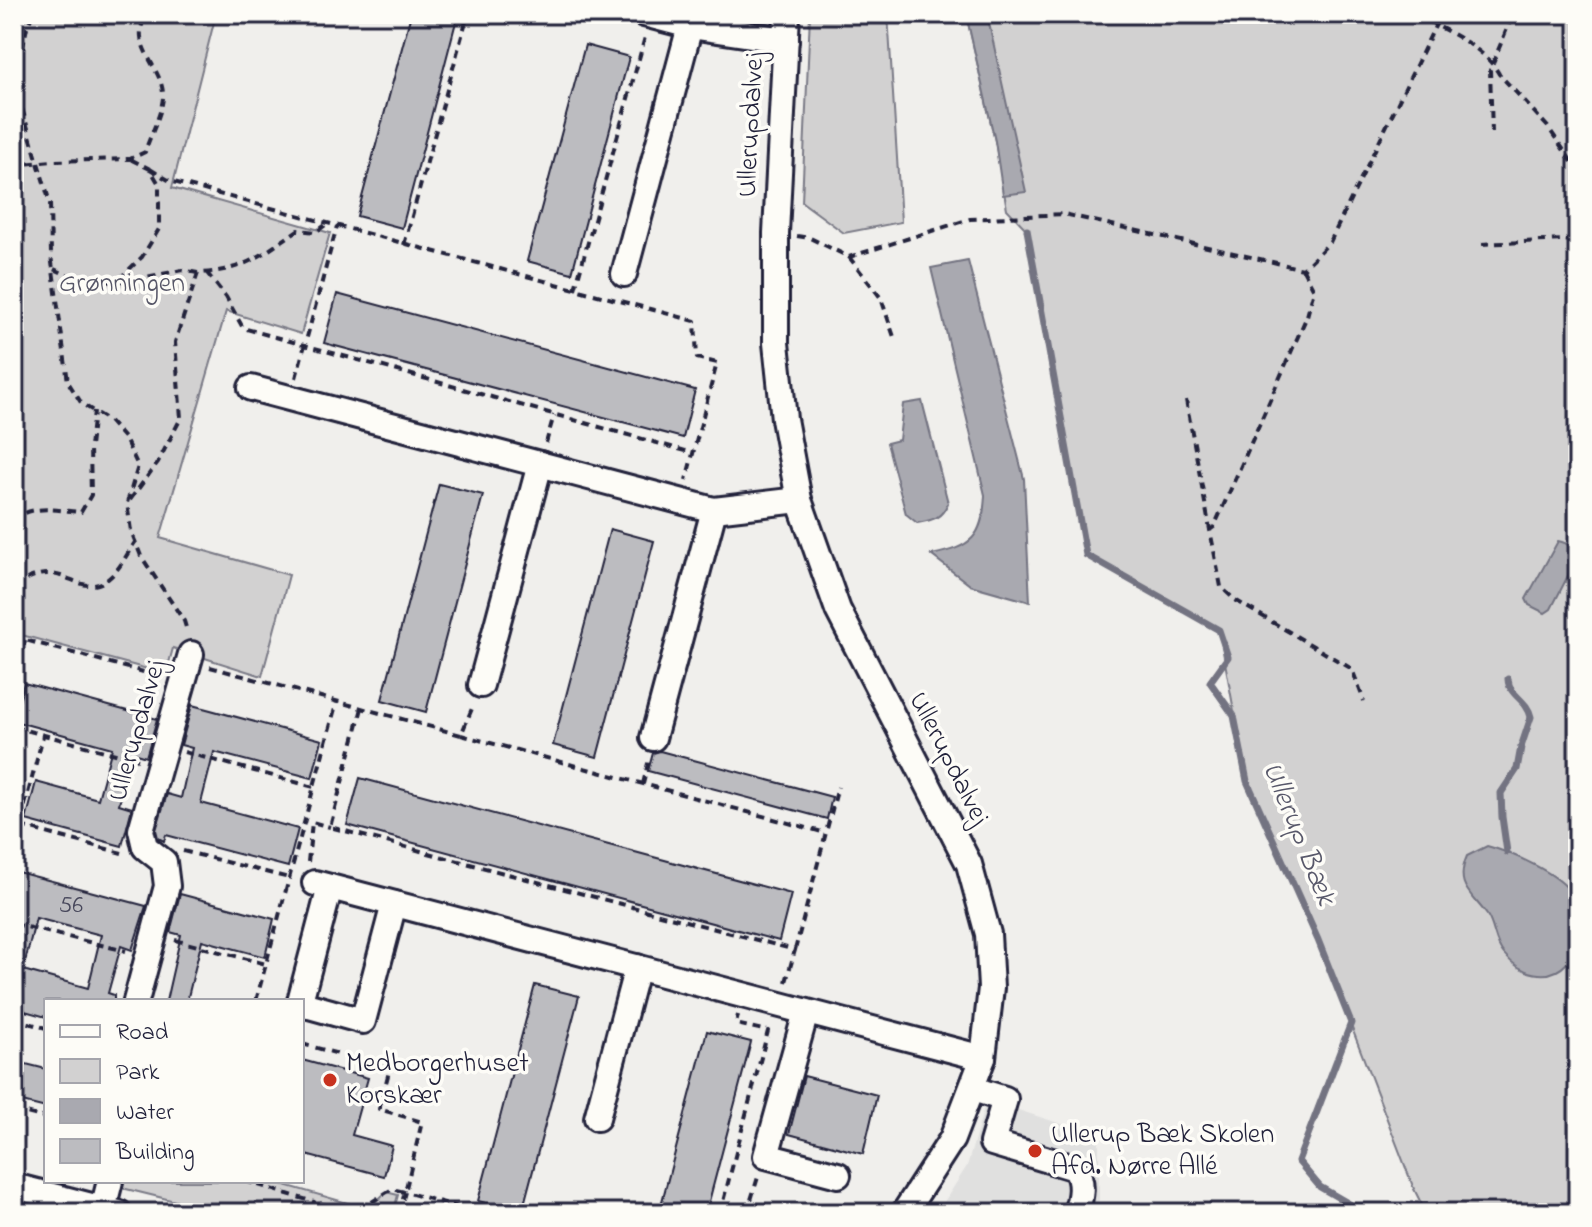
<svg xmlns="http://www.w3.org/2000/svg" width="1592" height="1227" font-family="'Indie Flower',sans-serif">
  <style>
    .built { fill: #e0e0df }
    .green { fill: #d2d1d1; stroke: #7a7a86; stroke-width: 2 }
    .water { fill: #a9a9b0; stroke: #737381; stroke-width: 2 }
    .lines { fill: none; stroke-linecap: round; stroke-linejoin: round }
    .stream { stroke: #737381; stroke-width: 7 }
    .building { fill: #bcbcc0; stroke: #22223b; stroke-width: 2; fill-rule: evenodd }
    .minor-casing { stroke: #22223b; stroke-width: 30 }
    .path { stroke: #22223b; stroke-width: 4; stroke-dasharray: 8 6; stroke-linecap: butt }
    .minor { stroke: #fdfcf7; stroke-width: 24 }
    .poi-dot { fill: #c8321e; stroke: #fdfcf7; stroke-width: 3 }
    .labels { text-anchor: middle; dominant-baseline: central; stroke-width: 7; stroke-linejoin: round; paint-order: stroke }
    .number-label { font-size: 24px; fill: #48485c }
    .street-label { font-size: 28px; fill: #22223b; stroke: #fdfcf7 }
    .park-label { font-size: 28px; fill: #575768; stroke: #fdfcf7 }
    .poi-label { font-size: 28px; fill: #22223b; stroke: #fdfcf7; text-anchor: start }
    .water-label { font-size: 30px; font-style: italic; fill: #58586a; stroke: #fdfcf7 }
  </style>
  <rect width="100%" height="100%" fill="#f0efec"/>
  <filter id="ink" filterUnits="userSpaceOnUse"><feTurbulence type="fractalNoise" baseFrequency=".0125" numOctaves="2"/><feDisplacementMap in="SourceGraphic" scale="16" xChannelSelector="R" yChannelSelector="G"/><feConvolveMatrix kernelMatrix="1 2 1 2 8 2 1 2 1" color-interpolation-filters="sRGB"/></filter>
  <g filter="url(#ink)">
    <path class="built" d="M984 1108 1015 1109 1099 1136V1199L1095 1213H937L967 1166Z"/>
    <g class="green">
      <path d="M14 14H216L172 188 330 233 301 334 226 311 160 538 289 575 262 676 173 648 166 674 14 633Z"/>
      <path d="M810 14H888L901 222 844 233 802 202Z"/>
      <path d="M966 14H1578V1213H1426L1414 1189 1318 940 1247 781 1219 630 1086 555 1027 230 1007 209 995 141Z"/>
      <path d="M120 1181H271L368 1209 386 1192 398 1195 393 1213H224L118 1187Z"/>
    </g>
    <g class="water">
      <path d="M966 14H987L1026 192 1003 195 995 141Z"/>
      <path d="M968 261 1024 479 1030 602 970 585 931 555C972 547 983 537 985 495L931 268Z"/>
      <path d="M922 401 948 503C941 519 933 520 917 523L906 514 887 443 899 440 903 404Z"/>
      <path d="M1558 541C1568 543 1577 549 1576 560L1551 609 1545 613 1529 605 1526 599Z"/>
      <path d="M1487 846C1510 852 1559 873 1572 894 1578 903 1578 913 1578 923 1578 931 1580 941 1578 948 1577 954 1571 959 1567 963 1549 983 1520 974 1504 954 1494 943 1495 927 1487 915 1472 893 1454 887 1467 856Z"/>
    </g>
    <g class="lines">
      <g class="stream">
        <path d="M1027 230 1086 555 1219 630 1228 657 1210 682 1234 716 1247 781 1318 940 1351 1023 1298 1161 1320 1187 1365 1213"/>
        <path d="M1507 852 1502 817 1501 793 1517 769 1521 747 1531 717C1527 699 1509 696 1508 679"/>
      </g>
    </g>
    <g class="building">
      <path d="M411 14H458L402 228 357 216Z"/>
      <path d="M585 45 629 57 572 273 527 261Z"/>
      <path d="M337 294 695 390 683 438 324 343Z"/>
      <path d="M439 484 483 495 426 712 382 700Z"/>
      <path d="M610 529 654 541 597 757 553 745Z"/>
      <path d="M24 683 157 719 146 757 133 753 119 804 132 808 122 846 26 820 36 782 98 799 112 748 14 721Z"/>
      <path d="M192 705 322 740 312 778 214 752 201 803 298 829 288 867 166 835 164 841 158 838 156 830 167 794 181 798 192 748 181 745Z"/>
      <path d="M660 751 832 797 827 819 648 771 653 753Z"/>
      <path d="M360 778 791 894 779 941 347 825Z"/>
      <path d="M14 871 146 906 132 950 121 946 108 993 114 995V1001H46V1017L14 1008ZM36 918 101 935 88 988 23 970Z"/>
      <path d="M180 894 274 919 265 957 202 940 187 1001H166L181 935 170 932Z"/>
      <path d="M535 985 579 996 522 1212 478 1201Z"/>
      <path d="M707 1031 751 1042 706 1213H659Z"/>
      <path d="M302 1060 368 1078 352 1135 392 1146 384 1176 302 1154Z"/>
      <path d="M14 1061 46 1069V1108L14 1100Z"/>
      <path d="M804 1076 877 1095 863 1154 789 1134Z"/>
    </g>
    <g class="lines">
      <g class="minor-casing">
        <g id="minor">
          <path d="M644 14 690 26 786 40"/>
          <path d="M787 14 776 233V343L784 419 799 500 838 610 969 864 988 934 991 988 983 1058 952 1139 904 1213"/>
          <path d="M624 274 690 26"/>
          <path d="M251 388 714 510 799 500"/>
          <path d="M481 685 540 464"/>
          <path d="M653 738 714 510"/>
          <path d="M315 883 983 1058"/>
          <path d="M136 1001 167 886 164 862 145 847 141 830 191 654"/>
          <path d="M300 1001 330 887"/>
          <path d="M302 1004 363 1021 394 904"/>
          <path d="M806 1012 766 1156 838 1175"/>
          <path d="M973 1089 1005 1099 992 1143 1075 1168C1084 1182 1081 1197 1076 1213"/>
          <path d="M597 1118 637 967"/>
          <path d="M14 1186 119 1213"/>
          <path d="M103 1209 110 1181"/>
        </g>
      </g>
      <g class="path">
        <path d="M33 14 27 27 19 67 18 95 50 203 51 255 68 382 82 404 109 421 125 439 138 466 127 503 131 531 141 556 184 621 187 631"/>
        <path d="M1416 14C1444 31 1483 45 1499 74L1548 127 1578 171"/>
        <path d="M1492 133 1490 70 1513 14"/>
        <path d="M14 165 52 161 130 159 145 152C150 135 161 116 163 98 165 67 126 46 147 14"/>
        <path d="M150 169 170 181 695 321 697 358 717 363 686 480"/>
        <path d="M797 236 810 238 849 257 970 219 1064 214 1303 269 1330 242 1441 14"/>
        <path d="M1482 244 1564 240 1578 242"/>
        <path d="M404 245 468 14"/>
        <path d="M849 257 881 298 895 340"/>
        <path d="M54 269 85 283 126 281 182 270 198 273"/>
        <path d="M1303 269 1314 290 1307 316 1214 527 1210 530 1221 587 1235 600 1352 669 1364 701"/>
        <path d="M207 273 226 297 243 328 693 453"/>
        <path d="M119 279 142 257 159 229V184L150 169 130 159"/>
        <path d="M575 289 645 37"/>
        <path d="M296 378 337 226"/>
        <path d="M1186 400 1210 530"/>
        <path d="M546 443 554 415"/>
        <path d="M130 500 158 462 181 418 175 342 198 273C245 271 261 255 298 230L316 232 327 224"/>
        <path d="M14 521C29 503 60 511 81 512L91 495 90 447 94 411"/>
        <path d="M14 585C26 580 36 573 50 574 72 575 88 596 109 578 121 568 127 553 136 541"/>
        <path d="M14 637 162 677"/>
        <path d="M210 667 461 735 473 706"/>
        <path d="M14 686 25 640"/>
        <path d="M362 708 330 827 795 950 786 982"/>
        <path d="M14 727 138 760"/>
        <path d="M461 735 826 833"/>
        <path d="M184 752 314 787"/>
        <path d="M643 784 649 759"/>
        <path d="M20 826 122 853"/>
        <path d="M14 847 43 736"/>
        <path d="M183 851 289 878"/>
        <path d="M308 862 312 822 330 827"/>
        <path d="M14 924 126 951"/>
        <path d="M175 940 266 964"/>
        <path d="M795 950 838 787"/>
        <path d="M256 1001 337 701"/>
        <path d="M14 1019 46 1028"/>
        <path d="M302 1044 390 1068 379 1109 422 1122 405 1192 392 1189 356 1212 314 1202"/>
        <path d="M14 1110 46 1118"/>
        <path d="M245 1181 314 1202 311 1213"/>
        <path d="M399 1213 405 1192 480 1213"/>
        <path d="M720 1213 768 1031 736 1024 738 1015"/>
        <path d="M747 1213 758 1177"/>
      </g>
      <use href="#minor" class="minor"/>
    </g>
  </g>
  <g class="poi-dot">
    <circle cx="330" cy="1080" r="8"/>
    <circle cx="1035" cy="1151" r="8"/>
  </g>
  <g class="labels">
    <g class="number-label">
      <text x="71" y="906">56</text>
    </g>
    <g class="street-label">
      <text transform="translate(752 125) rotate(-87)">Ullerupdalvej</text>
      <text transform="translate(138 731) rotate(-74)">Ullerupdalvej</text>
      <text transform="translate(948 759) rotate(63)">Ullerupdalvej</text>
    </g>
    <g class="park-label">
      <text x="122" y="284">Grønningen</text>
    </g>
    <g class="poi-label">
      <text x="346" y="1064">Medborgerhuset<tspan x="346" dy="32">Korskær</tspan></text>
      <text x="1051" y="1135">Ullerup Bæk Skolen<tspan x="1051" dy="32">Afd. Nørre Allé</tspan></text>
    </g>
    <g class="water-label">
      <text transform="translate(1298 834) rotate(68)">Ullerup Bæk</text>
    </g>
  </g>
  <rect width="1592" height="1227" fill="none" stroke="#fdfcf7" stroke-width="48"/>
  <rect x="24" y="24" width="1544" height="1179" fill="none" stroke="#22223b" stroke-width="3" filter="url(#ink)"/>
  <rect x="44" y="999" width="260" height="184" fill="#fdfcf7" stroke="#a5a5ac" stroke-width="2"/>
  <rect x="60" y="1025" width="40" height="12" fill="#fdfcf7" stroke="#a5a5ac" stroke-width="2"/>
  <text x="116" y="1039" font-size="24" fill="#22223b">Road</text>
  <rect x="60" y="1059" width="40" height="24" fill="#d2d1d1" stroke="#a5a5ac" stroke-width="2"/>
  <text x="116" y="1079" font-size="24" fill="#22223b">Park</text>
  <rect x="60" y="1099" width="40" height="24" fill="#a9a9b0" stroke="#a5a5ac" stroke-width="2"/>
  <text x="116" y="1119" font-size="24" fill="#22223b">Water</text>
  <rect x="60" y="1139" width="40" height="24" fill="#bcbcc0" stroke="#a5a5ac" stroke-width="2"/>
  <text x="116" y="1159" font-size="24" fill="#22223b">Building</text>
</svg>
